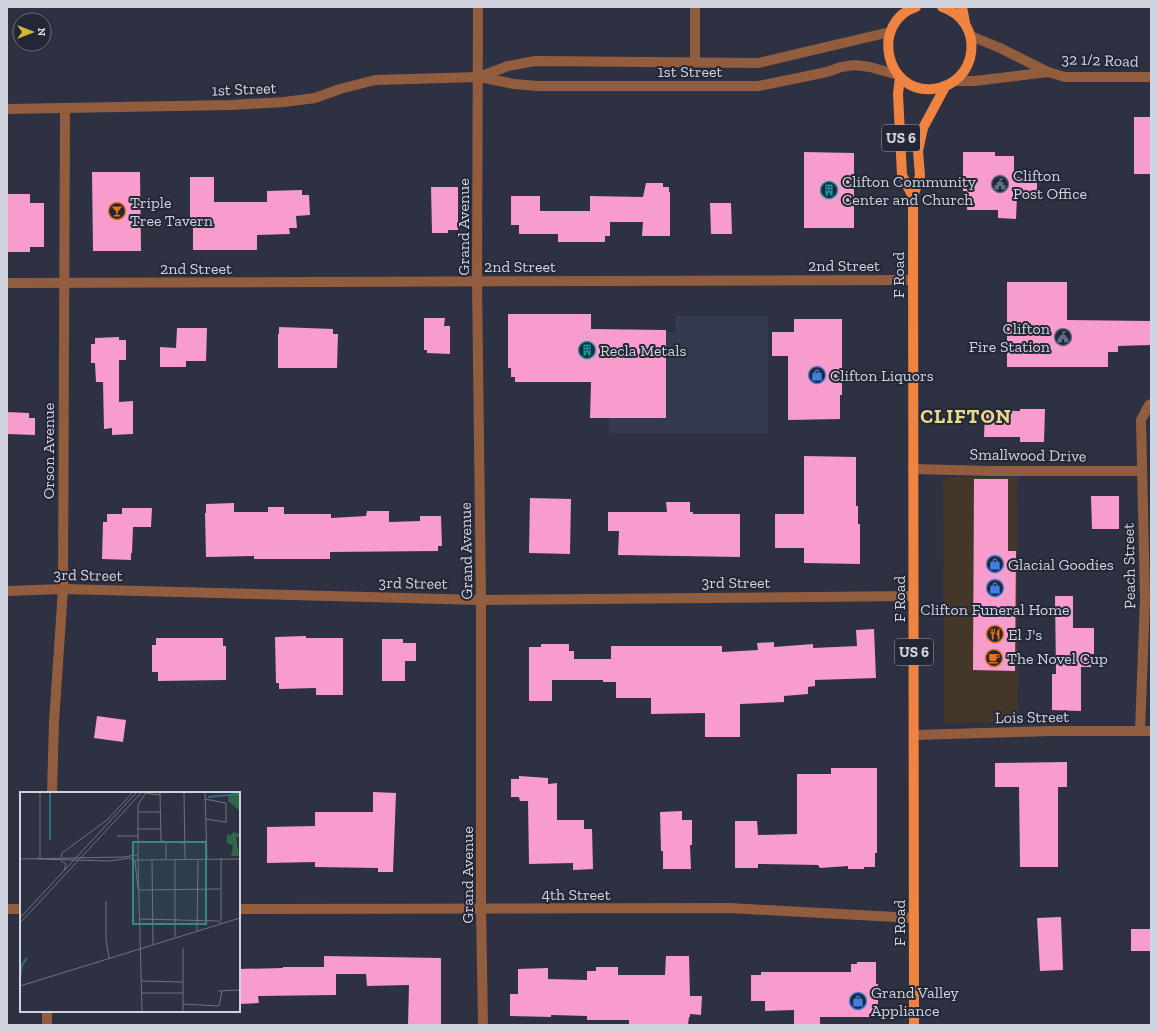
<svg xmlns="http://www.w3.org/2000/svg" width="1158" height="1032" font-family="'Zilla Slab',serif">
  <style>
    .commercial { fill: #443729 }
    .built { fill: #343a4f }
    .building { fill: #f79ccc }
    .lines { fill: none; stroke-linecap: round; stroke-linejoin: round }
    .minor { stroke: #925d3f; stroke-width: 10 }
    .major { stroke: #f08340; stroke-width: 10 }
    .labels { text-anchor: middle; dominant-baseline: central; stroke-width: 4; stroke-linejoin: round; paint-order: stroke }
    .shield { fill: #242736; stroke: #9da0ac; stroke-width: 1 }
    .shield-label { font-size: 15px; font-weight: bold; fill: #d1d4de }
    .street-label { font-size: 16px; fill: #d1d4de; stroke: #242736 }
    .poi-label { font-size: 16px; fill: #d1d4de; stroke: #242736; text-anchor: start }
    .district-label { font-size: 20px; font-weight: bold; letter-spacing: 1px; fill: #e8d98a; stroke: #242736 }
    .inset-river { fill: none; stroke: #2e6c84; stroke-width: 2 }
    .inset-road { fill: none; stroke: #6f7280; stroke-width: 1 }
    .view { fill: #368984; fill-opacity: 0.15; stroke: #368984; stroke-width: 2 }
    .inset-edge { fill: none; stroke: #d1d4de; stroke-width: 2 }
  </style>
  <rect width="100%" height="100%" fill="#2d3141"/>
  <path class="commercial" d="M950 477H1017L1018 722 944 723 943 480Z"/>
  <path class="built" d="M675 316H768V433H609V418H666V332H675Z"/>
  <g class="building">
    <rect x="1134" y="117" width="17" height="57"/>
    <path d="M804 152 854 153V228H804Z"/>
    <path d="M963 152H995V156H1014V177H1037V196H1017L1016 219 998 218V210H967V191H963Z"/>
    <path d="M92 172H140L141 251H93Z"/>
    <path d="M190 177H214V202H267V191L302 190V195H309L310 215 296 216 297 228H289L290 234 257 235V250H193V221H190Z"/>
    <path d="M646 183H663V187H669V192H670V236H642L643 222H610V236H605V242H558V234H519V225H511V196H540V211H590V196L643 197Z"/>
    <path d="M431 187H458V230H448V233H432Z"/>
    <path d="M7 194H30V203H44V247H30V252H7Z"/>
    <path d="M710 203H731L732 234H711Z"/>
    <path d="M1007 282H1067V320L1151 321V345L1118 346V352H1108V367H1007Z"/>
    <path d="M508 314H591V329L666 330V418H590L591 382H515V377H511V368H508Z"/>
    <path d="M424 318H445L444 326H450V354L427 353V350H424Z"/>
    <path d="M794 319H842V395H840V419L788 420V356H772V332H794Z"/>
    <path d="M279 327 333 329V334H338L337 368H278V334H279Z"/>
    <path d="M177 328H207L206 361H186V367H160V347L176 348Z"/>
    <path d="M119 337V340H126V360H119V402L133 401V434L112 435V428L104 429 103 382H96L95 363H91V344H95V338Z"/>
    <path d="M1020 409H1045L1044 442H1020V437H984L985 410 1020 411Z"/>
    <path d="M7 412 29 413V418H35V435L7 434Z"/>
    <path d="M804 456 856 457V506H858V524H860V564L804 563V548H775V514H804Z"/>
    <path d="M974 479H1008V551H1016L1015 671 973 670Z"/>
    <path d="M1091 496H1119V529H1092Z"/>
    <path d="M530 498 571 499 570 554 529 553Z"/>
    <path d="M666 502H690V512H693V514H740V557L618 555 619 531H608V512H667Z"/>
    <path d="M234 503V512H268V507H284V514H331V518L366 516 367 511H389V522L420 521V516H441L442 546H438V551L330 552V559H254V556L206 557 205 513H206V504Z"/>
    <path d="M122 508H152L151 527H133L132 553H131V560L102 559 103 522H107V514H122Z"/>
    <path d="M1055 596H1073V628H1094V654H1091V667H1081V711L1052 710V674H1056Z"/>
    <path d="M874 629 876 678 815 680V686L808 687V694L784 696V702L740 704V737H705V713L651 714V698H616V682H603V680H552V701H529V647H541V644H569V651H574V659H611V646H722V652L758 650 757 643 774 642V647L813 644V648L857 646 856 630Z"/>
    <path d="M306 636V638H343V695H316V688L279 689V683H276L275 637Z"/>
    <path d="M156 638H223V646H226V680L158 681V672H152V645H156Z"/>
    <path d="M382 639H403V643H416V661H405V681H382Z"/>
    <path d="M97 716 126 720 123 742 94 738Z"/>
    <path d="M1067 762V787H1058V867H1020L1019 787H995V763Z"/>
    <path d="M831 768H877V853H875V867H864V869H848V866L820 868 818 865 758 864V868H735V821H757L758 835 797 834V774H831Z"/>
    <path d="M519 776 548 778V784L557 783V820H584V829H592L593 869 573 870V863L529 864 528 801H520L519 797H511V779H519Z"/>
    <path d="M373 792 396 793 393 872H378V868L315 867V862L267 863V827L315 826V812H373Z"/>
    <path d="M682 811V820H692V845H690L691 869H663V851H661L660 812Z"/>
    <path d="M1061 917 1063 970 1040 971 1037 918Z"/>
    <rect x="1131" y="929" width="20" height="22"/>
    <path d="M324 956 441 958V1025H408L409 985 367 986 366 974H336V995L258 996 259 1003 239 1004V969L283 968V967H324Z"/>
    <path d="M666 956H689L690 996H702L701 1015 690 1014V1017H689L688 1025H629V1020H587V1016L551 1015V1017L510 1016V994H518V969L548 968V979L587 980V971H596V967H618V975H665Z"/>
    <path d="M857 962H876V984H878V1017H820V1024H794V1010L765 1011V1001H751V975H761V972H851V964H857Z"/>
  </g>
  <g class="lines">
    <g class="minor">
      <path d="M478 7 477 281 481 600V909L483 1025"/>
      <path d="M695 7V62"/>
      <path d="M971 36 1000 48 1048 72 1065 77H1151"/>
      <path d="M479 77 508 66 535 61 758 63 890 32"/>
      <path d="M956 81H975L1048 72"/>
      <path d="M7 109 231 105 284 102 315 98 340 89 375 80 479 77 514 84 538 86H759L827 72 841 67 855 65 870 67 898 75"/>
      <path d="M7 283 913 280"/>
      <path d="M913 469 991 471H1142"/>
      <path d="M7 591 63 589 481 600 913 596"/>
      <path d="M1140 731 1145 599 1141 420 1149 405 1151 404"/>
      <path d="M914 735 1052 731H1151"/>
      <path d="M52 793 54 722 63 589 65 108"/>
      <path d="M7 909H21"/>
      <path d="M239 909 729 908 914 918"/>
      <path d="M47 1025V1011"/>
    </g>
    <g class="major">
      <path d="M916 7C870 22 885 94 933 89 979 84 986 21 942 7"/>
      <path d="M962 7 965 23"/>
      <path d="M900 77 898 94 902 175 913 197"/>
      <path d="M914 1025 913 197 920 176 918 151 923 128 945 87"/>
    </g>
  </g>
  <defs>
    <g id="civic-ring" transform="scale(0.9)"><circle r="9.5" fill="#242736" stroke="#5c6f8a" stroke-width="1.5"/><path d="M-.6-6.5H3V-4.5H.6V-3L4-1V1h2V6H-6V1h2V-1L-.6-3ZM-1.2 2.5V6h2.4V2.5Z" fill="#5c6f8a"/></g>
    <g id="building-ring" transform="scale(0.9)"><circle r="9.5" fill="#242736" stroke="#0f9aa8" stroke-width="1.5"/><path d="M-4-6H4V6H1V3H-1V6H-4ZM-2.5-4.3h1.7v1.8h-1.7ZM.8-4.3h1.7v1.8H.8ZM-2.5-1h1.7V.8h-1.7ZM.8-1h1.7V.8H.8Z" fill="#0f9aa8"/></g>
    <g id="bar-ring" transform="scale(0.9)"><circle r="9.5" fill="#242736" stroke="#e8710a" stroke-width="1.5"/><path d="M-6-5H6L.8 .8V4.5H3.5V6h-7V4.5H-.8V.8Z" fill="#e8710a"/></g>
    <g id="shop-ring" transform="scale(0.9)"><circle r="9.5" fill="#242736" stroke="#3f7fe0" stroke-width="1.5"/><path d="M-5-2.5h2.3a2.7 3.5 0 0 1 5.4 0H5L5.5 6h-11ZM-1.5-2.5h3a1.5 2.3 0 0 0-3 0Z" fill="#3f7fe0"/></g>
    <g id="restaurant-ring" transform="scale(0.9)"><circle r="9.5" fill="#242736" stroke="#e8710a" stroke-width="1.5"/><path d="M-5-6h1v4h1v-4h1v4h1v-4h1v5L-1.5 .5V6h-2V.5L-5-1ZM5-6V6H3V1.5H1.5Q1.5-4 5-6Z" fill="#e8710a"/></g>
    <g id="cafe-ring" transform="scale(0.9)"><circle r="9.5" fill="#242736" stroke="#e8710a" stroke-width="1.5"/><path d="M-5.5-4.5H6V0H3Q3 3.5 0 3.5H-2.5Q-5.5 3.5-5.5 0ZM3-3.2v2h1.7v-2ZM-6 4.5H4V6H-6Z" fill="#e8710a"/></g>
  </defs>
  <g fill-rule="evenodd">
    <use href="#civic-ring" x="1000" y="184"/>
    <use href="#building-ring" x="829" y="190"/>
    <use href="#bar-ring" x="117" y="211"/>
    <use href="#civic-ring" x="1063" y="337"/>
    <use href="#building-ring" x="587" y="350"/>
    <use href="#shop-ring" x="817" y="375"/>
    <use href="#shop-ring" x="995" y="564"/>
    <use href="#shop-ring" x="995" y="588"/>
    <use href="#restaurant-ring" x="995" y="634"/>
    <use href="#cafe-ring" x="994" y="658"/>
    <use href="#shop-ring" x="858" y="1001"/>
  </g>
  <g class="labels">
    <g class="shield">
      <rect x="882" y="125" width="38" height="26" rx="3"/>
      <rect x="895" y="639" width="38" height="26" rx="3"/>
    </g>
    <g class="shield-label">
      <text x="901" y="138">US 6</text>
      <text x="914" y="652">US 6</text>
    </g>
    <g class="street-label">
      <text transform="translate(1100 60) rotate(2)">32 1/2 Road</text>
      <text x="690" y="71">1st Street</text>
      <text transform="translate(244 89) rotate(-2)">1st Street</text>
      <text transform="translate(463 227) rotate(-90)">Grand Avenue</text>
      <text x="844" y="265">2nd Street</text>
      <text x="520" y="266">2nd Street</text>
      <text x="196" y="268">2nd Street</text>
      <text transform="translate(898 275) rotate(-90)">F Road</text>
      <text transform="translate(48 451) rotate(-90)">Orson Avenue</text>
      <text transform="translate(1028 455) rotate(1)">Smallwood Drive</text>
      <text transform="translate(466 551) rotate(-91)">Grand Avenue</text>
      <text transform="translate(1129 566) rotate(-91)">Peach Street</text>
      <text transform="translate(88 575) rotate(1)">3rd Street</text>
      <text x="736" y="582">3rd Street</text>
      <text transform="translate(413 583) rotate(1)">3rd Street</text>
      <text transform="translate(899 599) rotate(-90)">F Road</text>
      <text transform="translate(1032 717) rotate(-1)">Lois Street</text>
      <text transform="translate(467 875) rotate(-90)">Grand Avenue</text>
      <text x="576" y="894">4th Street</text>
      <text transform="translate(899 923) rotate(-90)">F Road</text>
    </g>
    <g class="poi-label">
      <text x="1013" y="175">Clifton<tspan x="1013" dy="18">Post Office</tspan></text>
      <text x="842" y="181">Clifton Community<tspan x="842" dy="18">Center and Church</tspan></text>
      <text x="130" y="202">Triple<tspan x="130" dy="18">Tree Tavern</tspan></text>
      <text x="1050" y="328" text-anchor="end">Clifton<tspan x="1050" dy="18">Fire Station</tspan></text>
      <text x="600" y="350">Recla Metals</text>
      <text x="830" y="375">Clifton Liquors</text>
      <text x="1008" y="564">Glacial Goodies</text>
      <text x="995" y="609" text-anchor="middle">Clifton Funeral Home</text>
      <text x="1008" y="634">El J's</text>
      <text x="1007" y="658">The Novel Cup</text>
      <text x="871" y="992">Grand Valley<tspan x="871" dy="18">Appliance</tspan></text>
    </g>
    <g class="district-label">
      <text x="966" y="416">CLIFTON</text>
    </g>
  </g>
  <g transform="translate(20 792)">
    <rect width="220" height="220" fill="#2d3141"/>
    <path d="M220 0V19L208 9 209 2ZM213 40 220 42V45H216L219 64H211L213 54 207 51V42L211 43Z" fill="#2f6748"/>
    <path class="inset-river" d="M30 0V48M186 0H203M188 5 220 2M0 186 2 173 7 166"/>
    <path class="inset-road" d="M20 0V67M140 0 141 49 164 51M164 0 165 67M185 0 187 67M126 1 140 3M185 7 206 11V30L185 27M118 20H140M118 37H141M97 44H118M118 64V13L126 0M41 65 42 61 87 28 113 0M201 66V130M0 67 104 65 116 63 119 66 116 69 109 66 90 69 17 67M146 67V51M155 67V145M118 68 122 220M118 68 220 67M132 68 133 152M41 69 46 72 44 79M115 69 118 97M118 98 200 97M86 109V147L89 166M0 126 117 0M120 127 198 129 201 132M0 131 122 0M177 139 178 68M163 156V220M122 189 162 190M0 194 220 126M198 199 220 198M122 201H163M163 212 199 214 202 199"/>
    <path class="view" d="M113 50H186V132H113Z"/>
    <rect width="220" height="220" class="inset-edge"/>
  </g>
  <rect width="1158" height="1032" fill="none" stroke="#d1d4de" stroke-width="16"/>
  <g transform="translate(32 32) rotate(90)"><circle r="19" fill="#242736" stroke="#696c79"/>
  <path d="M0-3L7 15L0 10L-7 15Z" fill="#cfb837"/>
  <text y="-6" font-size="11" font-weight="bold" text-anchor="middle" fill="#d1d4de">N</text>
  </g>
</svg>
